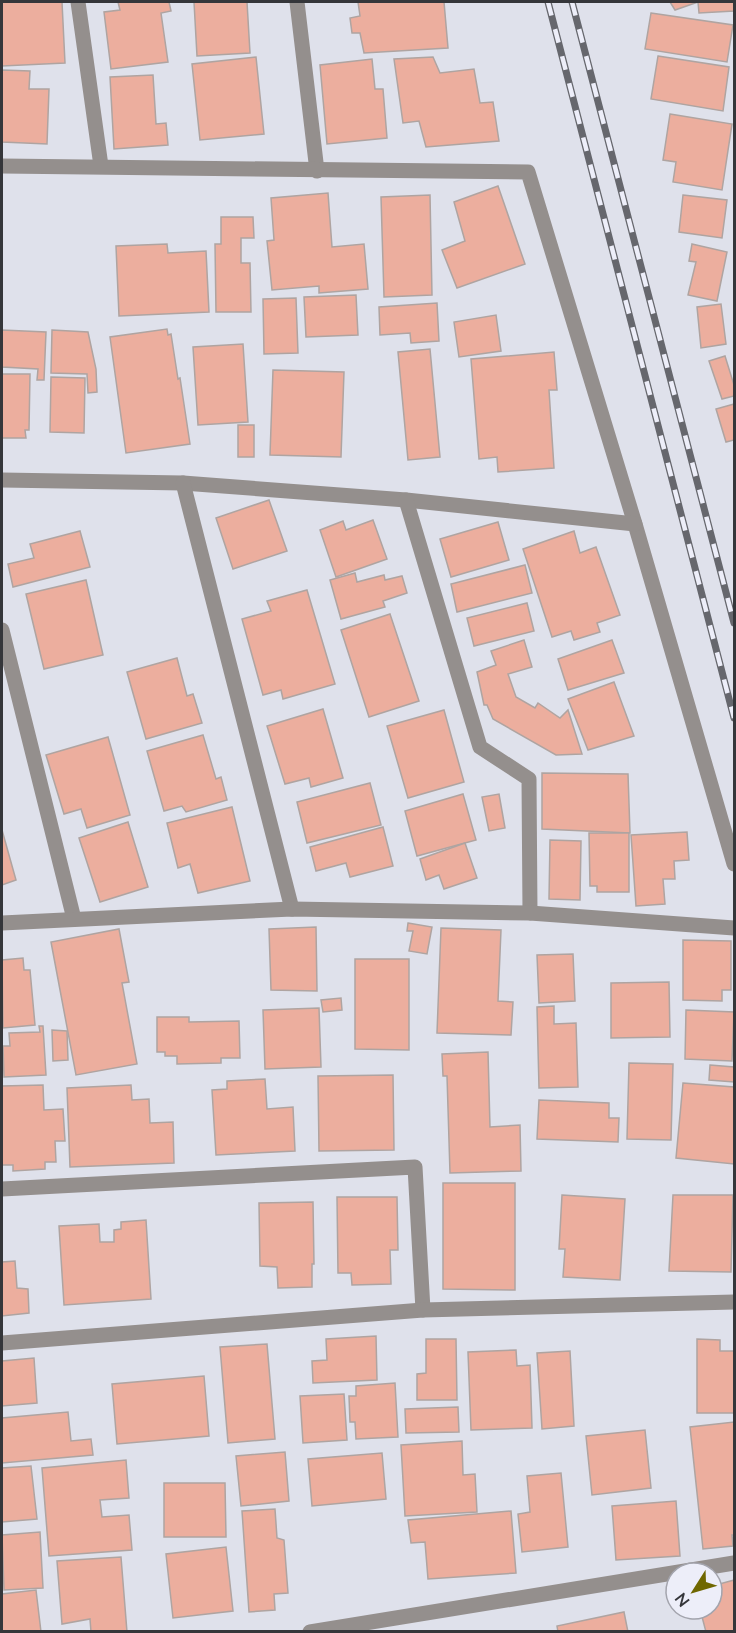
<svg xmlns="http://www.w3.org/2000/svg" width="736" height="1633" font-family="Lato,sans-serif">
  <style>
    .building { fill: #ecae9e; stroke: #afa4a1; stroke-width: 1.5 }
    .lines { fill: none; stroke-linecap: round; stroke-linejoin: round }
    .minor { stroke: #948f8d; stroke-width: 15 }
    .rail-casing { stroke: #66676d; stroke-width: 7 }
    .rail { stroke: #edeef9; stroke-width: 4.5; stroke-dasharray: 14; stroke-linecap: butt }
  </style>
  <rect width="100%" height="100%" fill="#dfe1eb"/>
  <g class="building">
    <path d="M2 2H62L65 63 2 66Z"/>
    <path d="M118 2H169L171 11 161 13 168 62 111 69 104 12 120 10Z"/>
    <path d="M194 2H247L250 53 197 56Z"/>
    <path d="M349 2H444L448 48 364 53 360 33H352L350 18 360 16 358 2Z"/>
    <path d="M670 2H734V11L699 13 698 2 675 10Z"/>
    <path d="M651 13 733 25 727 62 645 49Z"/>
    <path d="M658 56 729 67 723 111 651 99Z"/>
    <path d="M256 57 264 134 200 140 192 64Z"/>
    <path d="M433 57 440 73 474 69 480 103 493 102 499 141 426 147 419 121 403 123 394 59Z"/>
    <path d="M372 59 375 89H383L387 138 327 144 320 65Z"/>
    <path d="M2 70 30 71 29 89H49L47 144 2 142Z"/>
    <path d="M153 75 156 124 166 123 168 145 114 149 110 77Z"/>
    <path d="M670 114 732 124 722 190 673 182 676 162 663 160Z"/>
    <path d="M498 186 525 264 457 288 442 250 465 241 454 202Z"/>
    <path d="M328 193 332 247 364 244 368 289 319 293V286L272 290 267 241 274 240 271 198Z"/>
    <path d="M430 195 432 295 384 297 381 197Z"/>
    <path d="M683 195 727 200 722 238 679 232Z"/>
    <path d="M221 217H253L254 238H241V263H250L251 312H216L215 244H221Z"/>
    <path d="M167 244 168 253 206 251 209 312 119 316 116 246Z"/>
    <path d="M692 244 727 252 717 301 688 295 696 262 689 261Z"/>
    <path d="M356 295 358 335 306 337 304 297Z"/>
    <path d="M296 298 298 353 264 354 263 299Z"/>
    <path d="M437 303 439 341 411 343 410 333 380 335 379 307Z"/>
    <path d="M721 304 726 344 701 348 697 307Z"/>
    <path d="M496 315 501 351 459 357 454 322Z"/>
    <path d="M167 329 168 335 171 334 178 379 180 378 190 444 126 453 110 337Z"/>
    <path d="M2 330 46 332 44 380H37L38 369 2 367Z"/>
    <path d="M52 330 88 332 96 369 97 392 88 393 87 374 51 373Z"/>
    <path d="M243 344 248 422 198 425 193 347Z"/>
    <path d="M430 349 440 457 408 460 398 352Z"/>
    <path d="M554 352 557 390H549L554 468 498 472 497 457 479 459 471 359Z"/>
    <path d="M725 356 734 385V396L722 399 709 361Z"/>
    <path d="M273 370 344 372 341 457 270 455Z"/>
    <path d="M2 374H30L29 430H25L26 438H2Z"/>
    <path d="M51 377 85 378 84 433 50 432Z"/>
    <path d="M734 404V440L726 442 716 409Z"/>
    <rect x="238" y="425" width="16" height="32"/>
    <path d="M269 500 287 551 233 569 216 518Z"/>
    <path d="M373 520 387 559 336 577 320 530 343 521 346 530Z"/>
    <path d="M498 522 509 560 451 577 440 539Z"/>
    <path d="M80 531 90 567 13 587 8 564 34 558 30 544Z"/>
    <path d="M574 531 580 553 596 547 620 615 597 623 600 632 574 640 571 631 552 637 523 549Z"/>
    <path d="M525 565 532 593 457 612 451 584Z"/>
    <path d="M355 573 357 582 384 575 385 580 402 576 407 593 383 601 385 607 341 619 330 580Z"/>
    <path d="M86 580 103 655 44 669 26 594Z"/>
    <path d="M307 590 335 684 283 699 281 690 263 695 242 619 271 611 267 601Z"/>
    <path d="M527 603 534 631 474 646 467 618Z"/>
    <path d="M390 614 419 701 369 717 341 630Z"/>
    <path d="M524 640 532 667 508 674 516 697 535 708 538 703 560 718 568 710 582 754 556 755 493 719 487 705H484L477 672 496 665 491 651Z"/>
    <path d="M612 640 624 673 568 690 558 659Z"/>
    <path d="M177 658 187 696 193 694 202 723 146 739 127 672Z"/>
    <path d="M614 682 634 736 588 750 568 699Z"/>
    <path d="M323 709 343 778 311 787 309 778 285 784 267 726Z"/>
    <path d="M444 710 464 782 408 798 387 726Z"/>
    <path d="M203 735 216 779 221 777 227 800 186 812 182 806 164 811 147 751Z"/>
    <path d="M108 737 130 815 87 828 81 809 64 814 46 755Z"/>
    <path d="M542 773 628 774 630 833 542 829Z"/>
    <path d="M370 783 381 825 307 843 297 802Z"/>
    <path d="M463 794 476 840 417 856 405 811Z"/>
    <path d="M499 794 505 828 489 831 482 797Z"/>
    <path d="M232 807 250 881 198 893 190 864 178 868 167 823Z"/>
    <path d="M128 822 148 887 100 902 79 838Z"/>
    <path d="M383 827 393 866 350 877 346 863 316 871 310 847Z"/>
    <path d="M2 830 16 880 2 885Z"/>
    <path d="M687 832 689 860 674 861 675 879H663L665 904 636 906 631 835Z"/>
    <path d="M589 833H629V892H597V886H590Z"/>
    <path d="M550 840 581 841 580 900 549 899Z"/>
    <path d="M465 843 477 878 444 889 439 875 426 880 420 859Z"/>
    <path d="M408 923 432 927 427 954 409 951 413 931H407Z"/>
    <path d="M316 927 317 991 271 990 269 929Z"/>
    <path d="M441 928 501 930 498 1001 513 1002 511 1035 437 1033Z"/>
    <path d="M119 929 129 982 122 983 137 1064 76 1075 51 942Z"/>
    <path d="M683 940 731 941V990H722V1001L683 1000Z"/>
    <path d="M573 954 575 1001 539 1003 537 955Z"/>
    <path d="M23 958 24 970H30L35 1025 3 1028 2 960Z"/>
    <path d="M355 959H409V1050L355 1049Z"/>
    <path d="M669 982 670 1037 611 1038V983Z"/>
    <path d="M341 998 342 1010 323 1012 321 1000Z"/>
    <path d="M554 1006V1024L576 1023 578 1087 539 1088 537 1007Z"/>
    <path d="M319 1008 321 1067 265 1069 263 1010Z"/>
    <path d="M686 1010 734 1012 732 1061 685 1059Z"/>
    <path d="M157 1017H189V1022L239 1021 240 1058H221V1063L177 1064V1056H165V1052H157Z"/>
    <path d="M39 1026H43L46 1075 4 1077 3 1046H10L9 1033 40 1032Z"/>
    <path d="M52 1030 67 1031 68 1060 53 1061Z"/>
    <path d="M488 1052 490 1127 520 1125 521 1171 450 1173 447 1076H443L442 1054Z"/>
    <path d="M629 1063 673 1064 671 1140 627 1139Z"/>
    <path d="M710 1065 734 1067V1082L709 1080Z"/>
    <path d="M393 1075 394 1150 319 1151 318 1076Z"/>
    <path d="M265 1079 267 1109 293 1107 295 1151 216 1155 212 1090 227 1089V1081Z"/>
    <path d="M683 1083 734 1087V1164L676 1158Z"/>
    <path d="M43 1085 44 1110 63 1109 65 1141H55L56 1162H45V1169L13 1171V1165H2V1086Z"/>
    <path d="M131 1085 132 1100 149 1099 150 1123 173 1122 174 1163 70 1167 67 1088Z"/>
    <path d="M539 1100 609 1103V1118H619L618 1142 537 1139Z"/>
    <path d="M443 1183H515V1290L443 1289Z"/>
    <path d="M562 1195 625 1199 620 1280 563 1277 565 1249H559Z"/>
    <path d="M673 1195H733L731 1272 669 1271Z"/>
    <path d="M337 1197H397L398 1250H390L391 1284 352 1285 351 1273H338Z"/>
    <path d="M313 1202 314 1264H312V1287L278 1288 277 1267 260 1266 259 1203Z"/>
    <path d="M146 1220 151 1299 64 1305 59 1226 99 1224 100 1242H114V1230L121 1229V1222Z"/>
    <path d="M15 1261 17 1288 28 1289 29 1313 2 1316V1262Z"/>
    <path d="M376 1336 377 1380 313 1383 312 1361 327 1360 326 1339Z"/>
    <path d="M426 1339H456L457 1400H417V1374L426 1373Z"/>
    <path d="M697 1339 720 1340V1351H734V1413H697Z"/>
    <path d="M267 1344 275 1439 228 1443 220 1347Z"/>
    <path d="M516 1350 517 1366 530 1365 532 1428 471 1430 468 1352Z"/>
    <path d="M570 1351 574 1426 542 1429 537 1353Z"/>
    <path d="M34 1358 37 1403 2 1406V1361Z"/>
    <path d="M204 1376 209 1436 117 1444 112 1384Z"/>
    <path d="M395 1383 398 1437 356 1439 355 1422H350L349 1396H356V1386Z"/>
    <path d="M344 1394 347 1440 303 1443 300 1396Z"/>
    <path d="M458 1407 459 1432 406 1433 405 1409Z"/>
    <path d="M68 1412 71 1441 91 1439 93 1455 2 1463V1418Z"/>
    <path d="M734 1422V1535H732L733 1546 703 1549 690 1427Z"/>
    <path d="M645 1430 651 1488 592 1495 586 1436Z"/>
    <path d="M462 1441 463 1475 475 1474 477 1512 405 1516 401 1445Z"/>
    <path d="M285 1452 289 1501 241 1506 236 1456Z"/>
    <path d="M382 1453 386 1499 312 1506 308 1459Z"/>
    <path d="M126 1460 129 1498 100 1500 102 1517 129 1515 132 1550 49 1556 42 1468Z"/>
    <path d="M31 1466 37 1519 2 1522V1468Z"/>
    <path d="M561 1473 568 1547 522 1552 518 1514 530 1512 527 1476Z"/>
    <path d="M164 1483H225L226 1537H164Z"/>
    <path d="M676 1501 680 1556 616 1560 612 1506Z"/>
    <path d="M275 1509 277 1538 284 1540 288 1593 274 1594 275 1610 249 1612 242 1511Z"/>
    <path d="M511 1511 516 1573 428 1579 425 1542 411 1543 408 1520Z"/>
    <path d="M40 1532 43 1588 4 1590 2 1535Z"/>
    <path d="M226 1547 233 1611 173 1618 166 1554Z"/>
    <path d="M121 1557 127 1632H91L90 1619 62 1624 57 1561Z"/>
    <path d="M734 1580V1632H706L700 1609H712V1586Z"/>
    <path d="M36 1590 41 1632H2V1594Z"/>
    <path d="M624 1612 628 1632H558L557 1626Z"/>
  </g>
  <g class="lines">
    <g class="minor">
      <path d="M78 2 101 166"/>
      <path d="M297 2 317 171"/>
      <path d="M2 166 528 172 635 524 734 864"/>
      <path d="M2 480 183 483 406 500 635 524"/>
      <path d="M183 483 292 909"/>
      <path d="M406 500 480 747 529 779 530 913"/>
      <path d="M2 630 74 919"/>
      <path d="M2 923 292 909 530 913 734 928"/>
      <path d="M2 1189 415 1167 423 1310"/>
      <path d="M2 1343 423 1310 734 1302"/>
      <path d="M310 1632 734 1563"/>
    </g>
    <g class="rail-casing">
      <g id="rail">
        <path d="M548 2 734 718"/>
        <path d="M572 2 734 623"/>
      </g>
    </g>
    <use href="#rail" class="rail"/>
  </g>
  <rect width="736" height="1633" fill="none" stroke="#35363a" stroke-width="6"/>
  <g transform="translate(694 1591) rotate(233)"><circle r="28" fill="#edeef9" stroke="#a3a4ad" stroke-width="1.5"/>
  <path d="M0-4.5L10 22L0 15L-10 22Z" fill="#6f6700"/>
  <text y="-9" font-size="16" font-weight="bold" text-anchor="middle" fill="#35363a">N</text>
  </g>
</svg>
